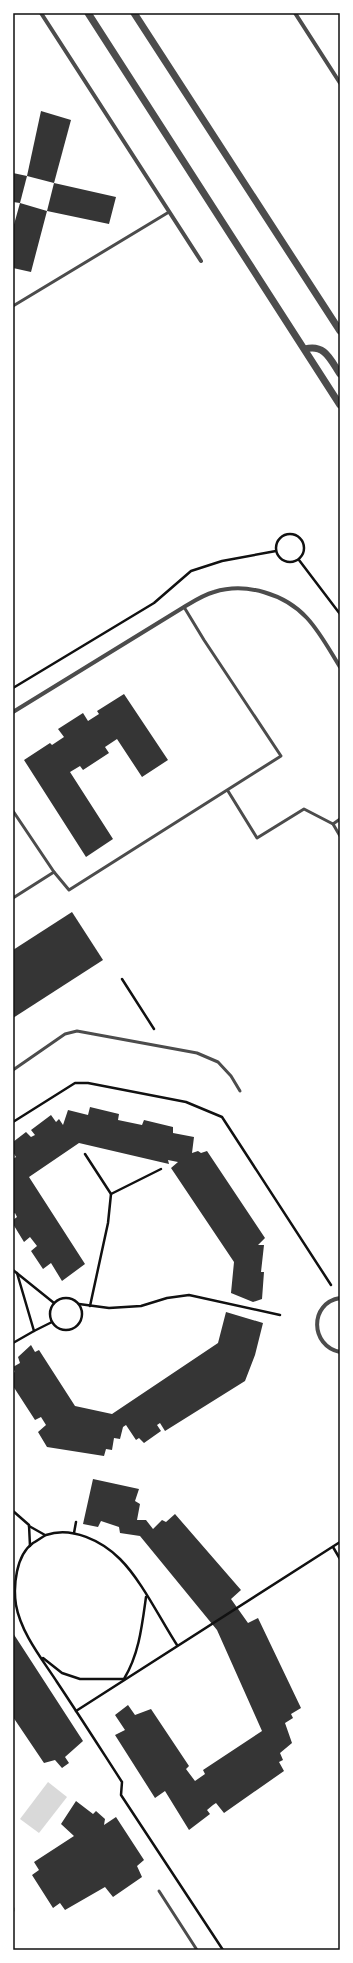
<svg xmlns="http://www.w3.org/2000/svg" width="353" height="1963" font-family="'PT Sans Narrow',sans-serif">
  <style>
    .water { fill: #d9d9d9 }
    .building { fill: #353535 }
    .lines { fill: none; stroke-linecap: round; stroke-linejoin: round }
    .path { stroke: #111; stroke-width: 2.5 }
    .service { stroke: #4c4c4c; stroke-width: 3 }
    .minor { stroke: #4c4c4c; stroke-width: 4 }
    .tertiary { stroke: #4c4c4c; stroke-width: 7 }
    .neatline { fill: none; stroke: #111; stroke-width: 1.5 }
  </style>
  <rect width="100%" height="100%" fill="#fff"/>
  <path class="water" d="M48 1782 67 1797 39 1833 20 1819Z"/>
  <g class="building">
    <path d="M41 111 71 120 54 183 27 176Z"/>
    <path d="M13 173 27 176 20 203 13 202Z"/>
    <path d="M54 183 116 197 109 224 47 211 31 272 13 268V228L20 203 47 211Z"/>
    <path d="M124 694 168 760 142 777 117 739 105 747 109 753 83 770 80 766 70 772 113 839 86 857 24 760 50 743 52 745 64 737 58 729 83 713 88 721 99 714 97 711Z"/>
    <path d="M72 912 103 960 13 1018V950Z"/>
    <path d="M90 1107 119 1114 118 1120 142 1125 144 1120 173 1127V1133L194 1137 192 1153 198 1151 201 1153 207 1151 265 1238 258 1245H264L261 1272H264L262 1299 253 1302 231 1293 234 1262 171 1168 178 1162 168 1160 169 1164 79 1143 29 1177 85 1264 62 1281 51 1263 43 1269 31 1251 37 1246 30 1237 24 1242 13 1224V1220L17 1217 15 1213 13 1214V1159L16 1157 13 1152V1142L26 1132 31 1137 35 1135 31 1130 51 1115 56 1122 59 1119 63 1125 68 1110 88 1115Z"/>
    <path d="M226 1312 263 1323 255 1355 245 1381 165 1431 160 1423 157 1425 161 1431 144 1443 139 1438 136 1440 126 1425 123 1427 120 1439 114 1438 112 1450 106 1449 104 1456 47 1447 38 1432 46 1425 41 1417 35 1420 13 1386V1373L15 1372 13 1367 20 1363 18 1357 31 1345 35 1352 39 1350 75 1406 112 1414 218 1343Z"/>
    <path d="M93 1479 139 1489 135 1501 140 1504 137 1520H146L153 1529 162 1520 166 1522 175 1514 241 1590 231 1599 248 1623 258 1618 301 1708 291 1714 293 1718 285 1723 292 1743 280 1753 283 1760 279 1762 284 1771 224 1813 216 1803 213 1805 207 1810 210 1814 189 1830 165 1791 155 1798 115 1735 125 1730 115 1715 128 1705 135 1715 151 1709 189 1766 186 1769 195 1781 205 1774 203 1770 262 1731 217 1630 140 1536 120 1533 119 1527 101 1521 98 1527 83 1524Z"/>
    <path d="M13 1633 83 1741 65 1757 69 1763 62 1768 55 1760 44 1763 13 1717Z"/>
    <path d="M76 1801 93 1814 96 1811 105 1819 104 1825 116 1817 144 1860 137 1866 142 1877 113 1897 105 1887 65 1910 60 1903 53 1908 32 1875 39 1870 34 1862 74 1836 61 1824Z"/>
  </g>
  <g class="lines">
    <g class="path">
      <circle cx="290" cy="548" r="14"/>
      <path d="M299 560 340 614"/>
      <path d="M13 688 154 603 191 571 222 561 276 551"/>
      <path d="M122 979 154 1029"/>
      <path d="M13 1122 75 1083H88L186 1102 222 1117 331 1285"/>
      <path d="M85 1154 111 1194 108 1223 90 1306"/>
      <path d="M111 1194 161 1169"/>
      <path d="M13 1270 54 1303"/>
      <circle cx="66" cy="1314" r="16"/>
      <path d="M79 1304 109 1308 141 1306 167 1298 189 1295 280 1315"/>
      <path d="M34 1331 52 1322"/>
      <path d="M13 1343 34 1331 17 1273"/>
      <path d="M13 1511 29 1525 30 1546"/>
      <path d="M29 1526 45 1535"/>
      <path d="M74 1533 76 1522"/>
      <path d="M333 1547 340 1559"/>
      <path d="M177 1645C160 1619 142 1581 120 1559 102 1541 72 1526 46 1535 42 1537 37 1541 33 1543 16 1555 13 1586 16 1605 21 1633 42 1659 57 1682 79 1715 100 1748 122 1782L121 1795 223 1950"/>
      <path d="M43 1658 62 1673 80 1679H124C139 1654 142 1626 146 1597"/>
      <path d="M76 1711 340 1542"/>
      <path d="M13 1908V1911"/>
    </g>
    <g class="service">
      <path d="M13 306 169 212"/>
      <path d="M228 791 257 838 304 809 333 824 340 836"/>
      <path d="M13 811 54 872 13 898"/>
      <path d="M333 824 340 819"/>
      <path d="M54 872 69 890 281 756 204 640 184 607"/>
      <path d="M13 1070 65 1034 77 1031 197 1053 218 1062 231 1076 240 1091"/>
      <path d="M159 1891 197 1950"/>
    </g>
    <g class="minor">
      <path d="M41 13 201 261"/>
      <path d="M295 13 340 83"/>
      <path d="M13 712 184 607C194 601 203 595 214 592 246 582 285 594 307 618 320 632 330 651 340 667"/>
      <path d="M340 1298C309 1303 310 1346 340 1352"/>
    </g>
    <g class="tertiary">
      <path d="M88 13 340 405"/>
      <path d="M134 13 340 331"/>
      <path d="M305 349C325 344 330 359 340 374"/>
    </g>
  </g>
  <rect width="353" height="1963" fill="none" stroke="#ffffff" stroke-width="28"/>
  <rect x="14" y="14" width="325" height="1935" class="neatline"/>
</svg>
